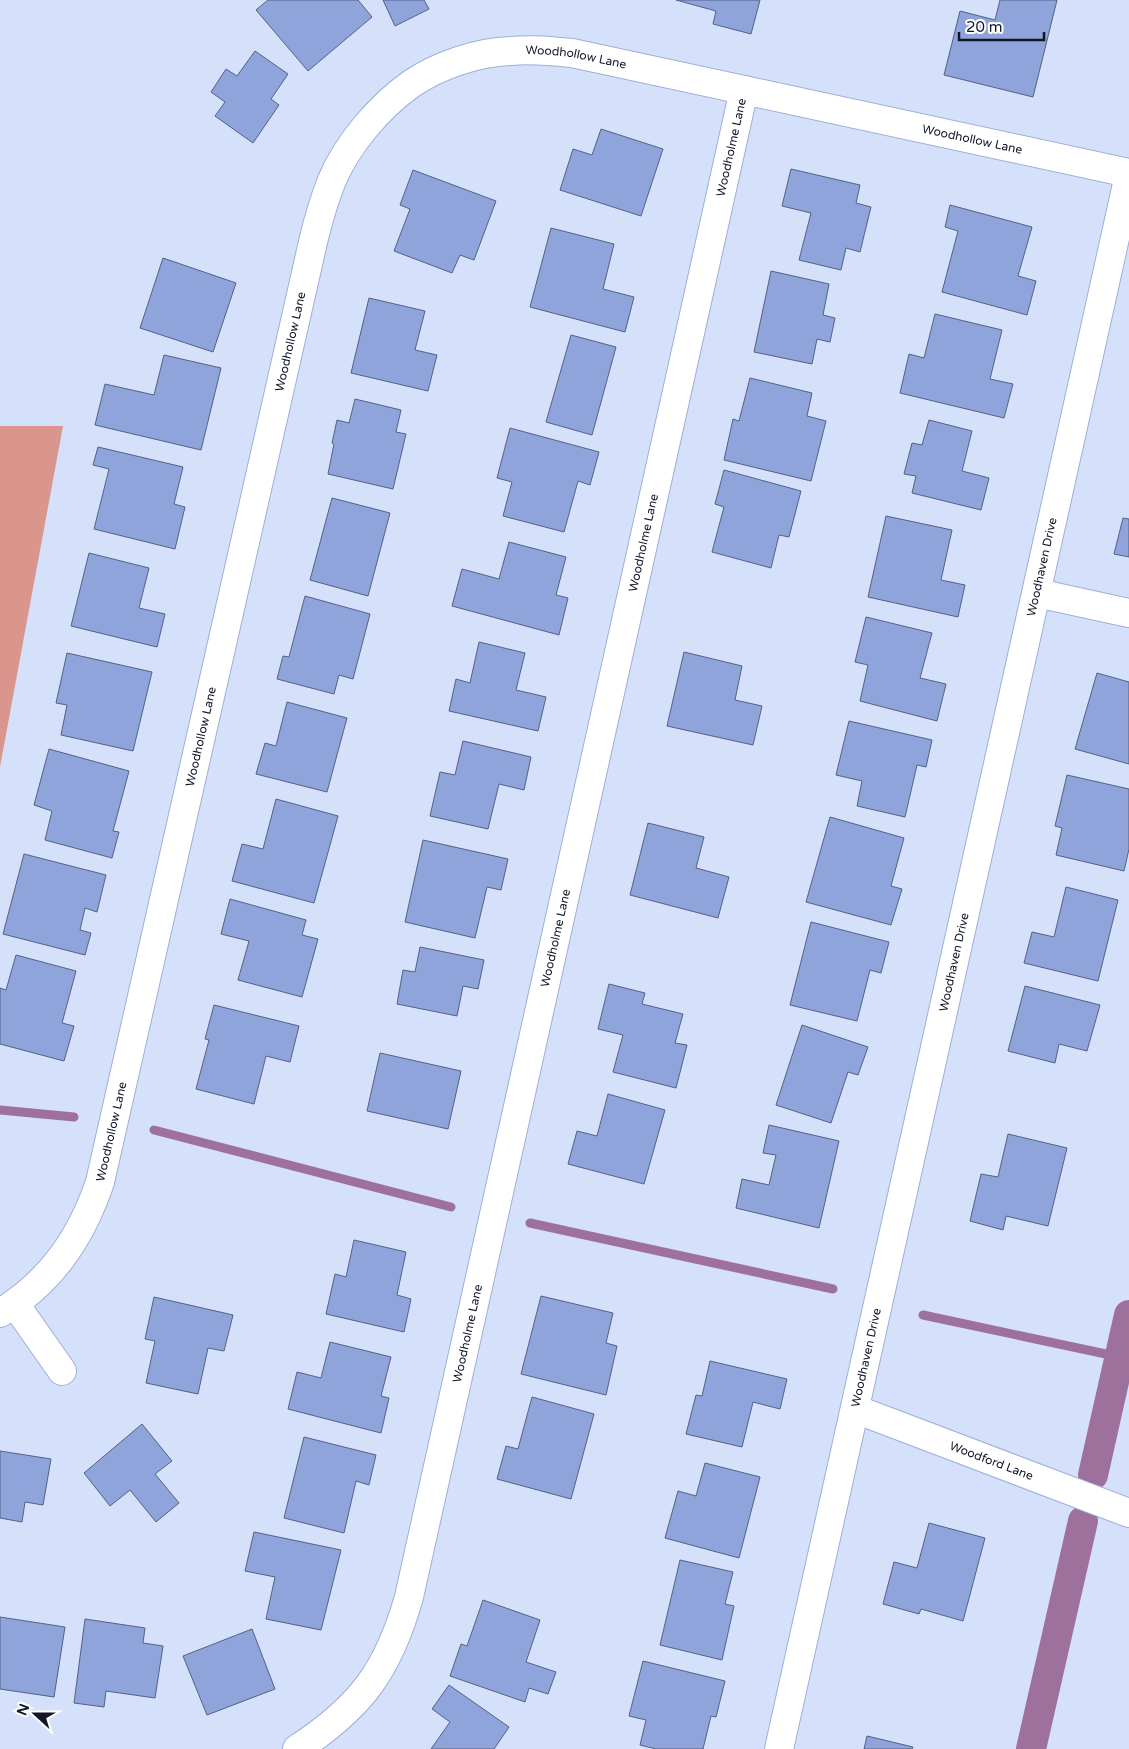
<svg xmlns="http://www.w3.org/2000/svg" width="1129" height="1749" font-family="'Varela Round',sans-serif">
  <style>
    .forest { fill: #da968d }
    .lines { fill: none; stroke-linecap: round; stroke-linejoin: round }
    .stream { stroke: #9e719d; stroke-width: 9 }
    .canal { stroke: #9e719d; stroke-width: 30 }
    .building { fill: #8ea4da; stroke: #536187 }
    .minor-casing { stroke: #9eafd9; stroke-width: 30 }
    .minor { stroke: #fff; stroke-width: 28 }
    .labels { text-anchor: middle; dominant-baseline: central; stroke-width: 4; stroke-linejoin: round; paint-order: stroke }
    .street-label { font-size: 12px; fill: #111726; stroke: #fff }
  </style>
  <rect width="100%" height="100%" fill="#d5e0fa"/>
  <path class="forest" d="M0 426H63L0 767Z"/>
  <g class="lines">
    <g class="stream">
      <path d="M0 1110 74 1117"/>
      <path d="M154 1130 451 1207"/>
      <path d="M530 1223 833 1289"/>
      <path d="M923 1315 1120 1357"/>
    </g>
    <g class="canal">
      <path d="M1093 1475 1129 1315"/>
      <path d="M1031 1749 1083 1521"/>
    </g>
  </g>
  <g class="building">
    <path d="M268 0H358L372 17 308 71 256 10Z"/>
    <path d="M383 0H424L429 9 395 26Z"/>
    <path d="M676 0H760L751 34 713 24 716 11Z"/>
    <path d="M1000 0H1057L1033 97 944 75 960 11 995 20Z"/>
    <path d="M255 51 288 74 271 99 279 105 253 143 215 116 225 102 211 92 226 69 237 76Z"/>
    <path d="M601 129 663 149 641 216 560 190 573 149 592 155Z"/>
    <path d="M791 169 860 185 856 203 871 207 860 252 846 248 841 270 799 260 811 213 782 206Z"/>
    <path d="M413 170 496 201 474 260 460 255 452 273 394 251 410 209 400 205Z"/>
    <path d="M950 205 1032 227 1018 276 1036 281 1027 315 942 292 958 231 945 227Z"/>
    <path d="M551 228 614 244 603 289 634 297 625 332 530 307Z"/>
    <path d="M163 258 236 283 213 352 140 328Z"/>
    <path d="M771 271 829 284 823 315 835 318 830 342 817 339 812 364 754 352Z"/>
    <path d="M369 298 425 311 415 350 437 355 428 391 351 373Z"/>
    <path d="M935 314 1002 330 990 379 1013 384 1004 418 900 393 909 354 924 358Z"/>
    <path d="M571 335 616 347 592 435 546 422Z"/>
    <path d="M164 355 221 368 201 450 95 425 105 384 154 395Z"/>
    <path d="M750 378 812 393 807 416 826 421 811 481 724 460 733 419 739 421Z"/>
    <path d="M355 399 401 410 396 432 406 434 393 489 328 474 334 444 332 443 337 420 349 423Z"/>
    <path d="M929 420 972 431 962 471 989 478 981 510 912 493 916 476 904 474 912 443 922 445Z"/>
    <path d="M510 428 599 452 590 485 578 481 564 532 503 516 512 482 497 478Z"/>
    <path d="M98 447 183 467 174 504 185 507 175 549 94 529 109 469 93 465Z"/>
    <path d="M724 470 801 491 789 537 779 535 771 568 712 552 724 507 715 504Z"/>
    <path d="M332 498 390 513 368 596 310 580Z"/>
    <path d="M886 516 952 530 941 580 965 585 958 617 868 597Z"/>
    <path d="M1123 518 1129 519V557L1114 554Z"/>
    <path d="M509 542 566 557 556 595 568 598 559 635 452 606 462 569 499 579Z"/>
    <path d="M89 553 149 568 139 608 165 614 157 647 71 626Z"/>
    <path d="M305 596 370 614 353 679 339 675 334 694 277 679 283 656 289 657Z"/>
    <path d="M866 617 932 633 920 678 946 684 937 721 860 701 868 665 855 662Z"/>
    <path d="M479 642 525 653 516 690 546 697 538 731 449 711 456 679 470 683Z"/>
    <path d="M684 652 742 666 735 700 762 706 753 745 667 726Z"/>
    <path d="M67 653 152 672 133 751 61 735 67 705 56 703Z"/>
    <path d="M1097 673 1129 682V764L1075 749Z"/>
    <path d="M287 702 347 718 327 792 256 774 265 743 276 746Z"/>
    <path d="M849 721 932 740 926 767 917 765 905 817 857 806 862 781 836 775Z"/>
    <path d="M463 741 531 757 524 790 499 784 488 829 430 816 440 772 455 775Z"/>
    <path d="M49 749 129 771 113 831 119 832 112 858 45 840 52 811 34 805Z"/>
    <path d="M1067 775 1129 789V849L1124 871 1056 855 1062 828 1055 826Z"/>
    <path d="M276 799 338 816 314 903 232 881 242 844 263 849Z"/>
    <path d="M830 817 904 838 891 886 902 889 891 925 806 902Z"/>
    <path d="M648 823 704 837 696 868 729 877 718 918 630 895Z"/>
    <path d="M423 840 508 859 501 890 487 887 475 938 405 922Z"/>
    <path d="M24 854 106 875 97 912 85 908 80 930 91 933 85 955 3 934Z"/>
    <path d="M1066 887 1118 900 1098 981 1024 963 1032 932 1054 937Z"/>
    <path d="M230 899 306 920 302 935 318 939 302 997 238 980 249 941 221 934Z"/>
    <path d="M811 922 889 942 881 973 870 970 857 1021 790 1005Z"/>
    <path d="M420 947 484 960 478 989 463 986 457 1016 397 1004 403 970 415 972Z"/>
    <path d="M16 955 76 971 62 1023 74 1026 64 1061 0 1044V988L6 990Z"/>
    <path d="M609 984 645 993 642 1004 683 1014 675 1043 687 1045 676 1088 613 1072 623 1035 598 1029Z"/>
    <path d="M1025 986 1100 1005 1087 1051 1059 1044 1055 1063 1008 1051Z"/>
    <path d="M214 1005 299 1026 290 1062 266 1056 254 1104 196 1089 209 1040 205 1039Z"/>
    <path d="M802 1025 868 1047 858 1075 848 1072 831 1123 776 1105Z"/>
    <path d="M380 1053 461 1071 448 1129 367 1111Z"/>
    <path d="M608 1094 665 1110 644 1184 568 1164 577 1131 597 1136Z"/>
    <path d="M769 1125 839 1141 819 1228 736 1208 742 1179 769 1185 776 1155 763 1153Z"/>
    <path d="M1008 1134 1067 1148 1048 1226 1006 1216 1003 1230 970 1221 981 1174 998 1177Z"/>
    <path d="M354 1240 406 1252 397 1295 411 1299 404 1332 326 1314 335 1274 346 1277Z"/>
    <path d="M541 1296 613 1313 606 1343 617 1346 606 1395 521 1374Z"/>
    <path d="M154 1297 233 1315 224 1351 208 1348 198 1394 146 1383 155 1341 145 1339Z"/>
    <path d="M330 1342 391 1357 381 1396 389 1398 381 1433 288 1409 297 1372 321 1378Z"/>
    <path d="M710 1361 787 1379 780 1409 753 1402 742 1447 686 1434 696 1395 702 1396Z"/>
    <path d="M532 1397 594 1414 571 1499 497 1479 506 1446 518 1449Z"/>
    <path d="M142 1424 172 1461 155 1474 179 1503 156 1522 130 1490 110 1506 84 1473Z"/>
    <path d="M304 1437 376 1455 369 1485 356 1481 344 1533 284 1518Z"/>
    <path d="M0 1451 51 1459 43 1505 25 1502 22 1522 0 1518Z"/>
    <path d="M705 1463 760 1477 739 1558 665 1538 678 1491 696 1496Z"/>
    <path d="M929 1523 985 1538 963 1621 921 1609 919 1614 883 1604 894 1562 917 1568Z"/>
    <path d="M254 1532 341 1550 321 1630 266 1619 275 1577 245 1571Z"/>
    <path d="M680 1560 733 1572 725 1604 734 1606 722 1660 660 1645Z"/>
    <path d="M483 1600 540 1620 526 1662 556 1672 548 1694 529 1688 525 1702 450 1676 461 1644 467 1646Z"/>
    <path d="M0 1617 65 1627 54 1697 0 1689Z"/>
    <path d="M85 1619 145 1628 143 1643 163 1646 155 1698 106 1691 104 1707 74 1703Z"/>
    <path d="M252 1629 275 1689 207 1715 183 1656Z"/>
    <path d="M643 1661 725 1681 716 1717 711 1716 703 1749H656L640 1745 646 1720 629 1716Z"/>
    <path d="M449 1685 509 1727 494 1749H431L450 1722 432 1709Z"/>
    <path d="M867 1736 913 1747 912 1749H864Z"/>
  </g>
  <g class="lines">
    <g class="minor-casing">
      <g id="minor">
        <path d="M1037 593 1129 613"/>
        <path d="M15 1304 62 1371"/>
        <path id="s1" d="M0 1313C51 1282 81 1238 100 1182L313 242C318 221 324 200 332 180 348 143 379 107 411 84 439 65 478 52 511 51 532 49 552 51 572 53L1129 173"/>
        <path id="s2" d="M855 1409 1129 1513"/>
        <path id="s3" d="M297 1749C361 1707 388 1671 409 1597L744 90"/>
        <path id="s4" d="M779 1749 1129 175"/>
      </g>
    </g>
    <use href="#minor" class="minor"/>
  </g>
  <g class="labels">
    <g class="street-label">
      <text stroke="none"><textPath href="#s1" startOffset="1495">Woodhollow Lane</textPath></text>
      <text stroke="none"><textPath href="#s1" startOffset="1900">Woodhollow Lane</textPath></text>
      <text stroke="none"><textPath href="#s3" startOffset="1679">Woodholme Lane</textPath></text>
      <text stroke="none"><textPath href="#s1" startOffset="1030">Woodhollow Lane</textPath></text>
      <text stroke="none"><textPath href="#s3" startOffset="1274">Woodholme Lane</textPath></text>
      <text stroke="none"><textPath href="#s4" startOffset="1211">Woodhaven Drive</textPath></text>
      <text stroke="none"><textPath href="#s1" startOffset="625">Woodhollow Lane</textPath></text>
      <text stroke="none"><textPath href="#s3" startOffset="869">Woodholme Lane</textPath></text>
      <text stroke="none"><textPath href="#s4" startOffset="806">Woodhaven Drive</textPath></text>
      <text stroke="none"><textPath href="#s1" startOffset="220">Woodhollow Lane</textPath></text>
      <text stroke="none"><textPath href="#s3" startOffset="464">Woodholme Lane</textPath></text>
      <text stroke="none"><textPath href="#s4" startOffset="401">Woodhaven Drive</textPath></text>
      <text stroke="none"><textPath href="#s2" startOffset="146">Woodford Lane</textPath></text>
    </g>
  </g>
  <g transform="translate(35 1714) rotate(291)" stroke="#ffffff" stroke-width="4" paint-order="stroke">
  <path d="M0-4L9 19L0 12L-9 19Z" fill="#111726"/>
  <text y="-8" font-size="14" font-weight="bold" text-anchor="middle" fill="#111726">N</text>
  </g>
  <path d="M959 32v8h85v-8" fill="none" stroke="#111726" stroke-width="2.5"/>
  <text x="966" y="32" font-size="15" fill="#111726" stroke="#ffffff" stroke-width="4" paint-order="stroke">20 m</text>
</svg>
